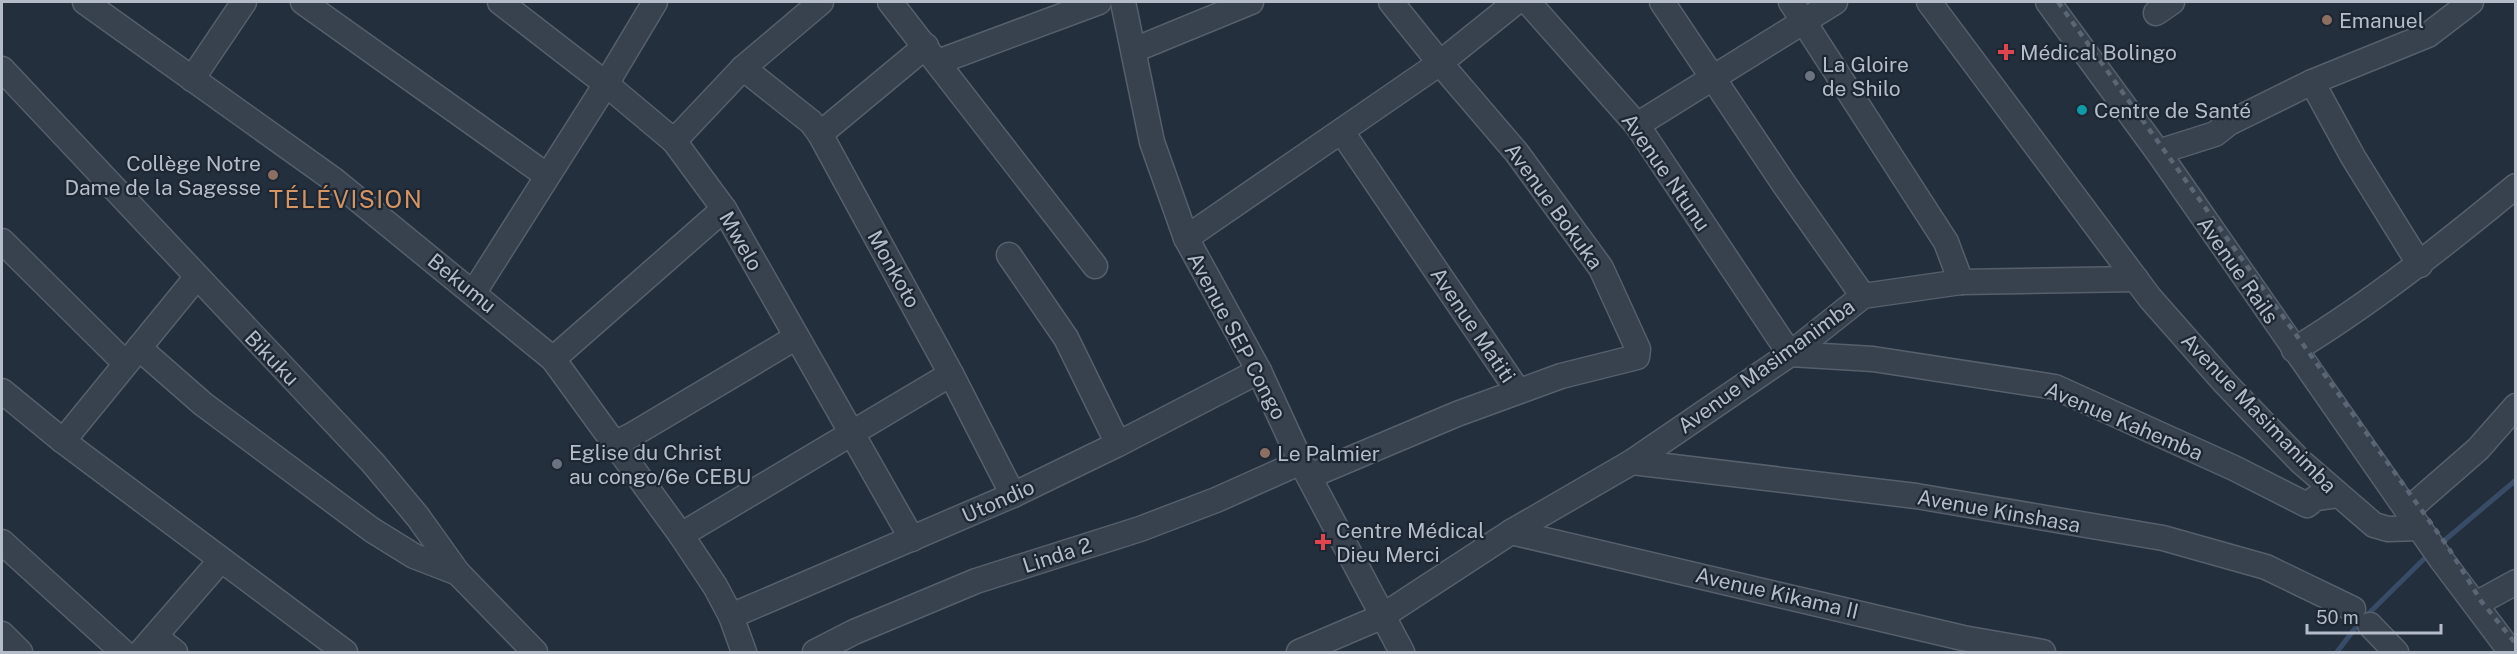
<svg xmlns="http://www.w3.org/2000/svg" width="2517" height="654" font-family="'Public Sans',sans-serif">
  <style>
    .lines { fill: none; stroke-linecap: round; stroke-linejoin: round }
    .stream { stroke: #394c67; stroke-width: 5 }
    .minor-casing { stroke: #565f6c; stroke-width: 27 }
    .minor { stroke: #38414e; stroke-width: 24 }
    .rail { stroke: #5a6575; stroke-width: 4.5; stroke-dasharray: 6 6; stroke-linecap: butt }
    .education-dot { fill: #8d6e63; stroke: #1d2633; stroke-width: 2 }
    .health-dot { fill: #e0444e; stroke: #1d2633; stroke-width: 2 }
    .worship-dot { fill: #6b7280; stroke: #1d2633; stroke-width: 2 }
    .culture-dot { fill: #0f9aa8; stroke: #1d2633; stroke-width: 2 }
    .labels { text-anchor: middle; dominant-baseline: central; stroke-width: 4.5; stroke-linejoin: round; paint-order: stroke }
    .poi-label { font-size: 21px; fill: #b4bcc9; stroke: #1d2633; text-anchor: start }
    .street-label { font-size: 21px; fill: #b4bcc9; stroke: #1d2633 }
    .quarter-label { font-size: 24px; letter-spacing: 1.5px; fill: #d59563; stroke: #1d2633 }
  </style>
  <rect width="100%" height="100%" fill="#242f3e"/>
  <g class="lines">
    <g class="stream">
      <path d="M2439 545 2516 480"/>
      <path d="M2337 652 2359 623 2430 553"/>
    </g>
    <g class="minor-casing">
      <g id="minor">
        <path d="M85 2 334 180 553 359 681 535 715 586 731 616 744 652"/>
        <path d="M303 2 546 175"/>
        <path d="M500 2 606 84 674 141 724 209 912 539"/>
        <path d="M890 2 1095 266"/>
        <path d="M1123 2 1152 142 1186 238 1259 371 1301 462 1402 652"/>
        <path d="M1528 2 1637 125 1790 354 1873 359 2055 387 2234 468 2307 505 2316 498 2338 495"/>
        <path d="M1662 2 1784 184 1863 296"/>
        <path d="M1791 2 1946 242 1961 282"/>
        <path d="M1929 2 2150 298 2225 383 2300 461 2374 525 2388 529 2420 528"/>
        <path d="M2048 2 2158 152 2441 559 2511 652"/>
        <path d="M2156 13 2172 2"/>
        <path d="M1134 50 1251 2"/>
        <path d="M938 62 1099 2"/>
        <path d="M743 68 811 122 820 134 951 374 1013 495"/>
        <path d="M2 69 373 463 418 517 458 573 535 652"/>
        <path d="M192 79 244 2"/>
        <path d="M2312 82 2353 157 2420 265"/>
        <path d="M1637 125 1835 2"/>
        <path d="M1342 132 1518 391"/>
        <path d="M820 134 926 46"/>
        <path d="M674 141 743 68 821 2"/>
        <path d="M2158 152 2215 134 2229 123 2312 82 2428 35 2471 2"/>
        <path d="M1186 238 1440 63 1516 2"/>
        <path d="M2 241 125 363"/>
        <path d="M1009 255 1066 338 1118 444"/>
        <path d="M474 292 606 84 655 2"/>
        <path d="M139 348 203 404 372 530 414 556 458 573"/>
        <path d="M2294 350C2373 302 2444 245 2516 186"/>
        <path d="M553 359 724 209"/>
        <path d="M2 391 63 441 345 652"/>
        <path d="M63 441 196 278"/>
        <path d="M614 444 632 435 795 338"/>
        <path d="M1632 462 1916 496 2163 538 2266 567 2353 609"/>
        <path d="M1310 476 1457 414 1561 376 1637 357 1638 349 1601 268 1517 153 1440 63 1391 2"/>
        <path d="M2408 510 2478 449 2516 406"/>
        <path d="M1511 532 1963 638 2043 652"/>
        <path d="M681 535 951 374"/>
        <path d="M2 542 123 652"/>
        <path d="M2476 604 2516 582"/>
        <path d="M731 616 1013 495 1118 444 1259 371"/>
        <path d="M2370 625 2396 652"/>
        <path d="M2 634 20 652"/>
        <path d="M156 637 175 652"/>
        <path d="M141 652 220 561"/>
        <path d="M815 652 854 632 976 581 1140 529 1216 500 1301 462"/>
        <path d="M1299 652 1381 617 1511 532 1632 462 1790 354 1863 296 1961 282 2136 279"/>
      </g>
    </g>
    <use href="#minor" class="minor"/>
    <path class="rail" d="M2058 2 2448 547 2481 601 2516 644"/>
  </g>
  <g class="education-dot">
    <circle cx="2327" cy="20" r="6"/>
    <circle cx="273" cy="175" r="6"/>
    <circle cx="1265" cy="453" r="6"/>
  </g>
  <g class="health-dot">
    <path d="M2003 43h6v6h6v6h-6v6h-6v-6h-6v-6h6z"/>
    <path d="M1320 533h6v6h6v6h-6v6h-6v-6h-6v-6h6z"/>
  </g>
  <g class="worship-dot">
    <circle cx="1810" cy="76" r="6"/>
    <circle cx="557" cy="464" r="6"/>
  </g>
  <circle class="culture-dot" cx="2082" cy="110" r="6"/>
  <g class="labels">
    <g class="poi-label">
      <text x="2339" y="20">Emanuel</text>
      <text x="2020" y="52">Médical Bolingo</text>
      <text x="1822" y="64">La Gloire<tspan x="1822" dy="24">de Shilo</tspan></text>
      <text x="2094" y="110">Centre de Santé</text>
      <text x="261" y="163" text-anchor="end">Collège Notre<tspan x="261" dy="24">Dame de la Sagesse</tspan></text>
      <text x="569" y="452">Eglise du Christ<tspan x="569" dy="24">au congo/6e CEBU</tspan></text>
      <text x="1277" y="453">Le Palmier</text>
      <text x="1336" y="530">Centre Médical<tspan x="1336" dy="24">Dieu Merci</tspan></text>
    </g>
    <g class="street-label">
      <text transform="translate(1666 172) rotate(55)">Avenue Ntunu</text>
      <text transform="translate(1554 206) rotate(54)">Avenue Bokuka</text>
      <text transform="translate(741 241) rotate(60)">Mwelo</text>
      <text transform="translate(894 269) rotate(61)">Monkoto</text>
      <text transform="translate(2238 270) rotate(55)">Avenue Rails</text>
      <text transform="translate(462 283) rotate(39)">Bekumu</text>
      <text transform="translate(1473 325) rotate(56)">Avenue Matiti</text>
      <text transform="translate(1237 336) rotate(62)">Avenue SEP Congo</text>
      <text transform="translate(272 358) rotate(46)">Bikuku</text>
      <text transform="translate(1766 366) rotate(-36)">Avenue Masimanimba</text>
      <text transform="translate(2259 413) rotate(46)">Avenue Masimanimba</text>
      <text transform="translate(2124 421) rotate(23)">Avenue Kahemba</text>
      <text transform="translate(998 501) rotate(-24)">Utondio</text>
      <text transform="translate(1999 511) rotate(10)">Avenue Kinshasa</text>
      <text transform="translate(1057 555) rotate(-18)">Linda 2</text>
      <text transform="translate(1777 593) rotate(13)">Avenue Kikama II</text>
    </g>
    <g class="quarter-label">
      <text x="346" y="199">TÉLÉVISION</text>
    </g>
  </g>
  <rect width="2517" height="654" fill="none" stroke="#b4bcc9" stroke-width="6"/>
  <path d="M2307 624v9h134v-9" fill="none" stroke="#b4bcc9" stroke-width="3"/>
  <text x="2316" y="624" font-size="18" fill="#b4bcc9" stroke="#1d2633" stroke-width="4.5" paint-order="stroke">50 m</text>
</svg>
